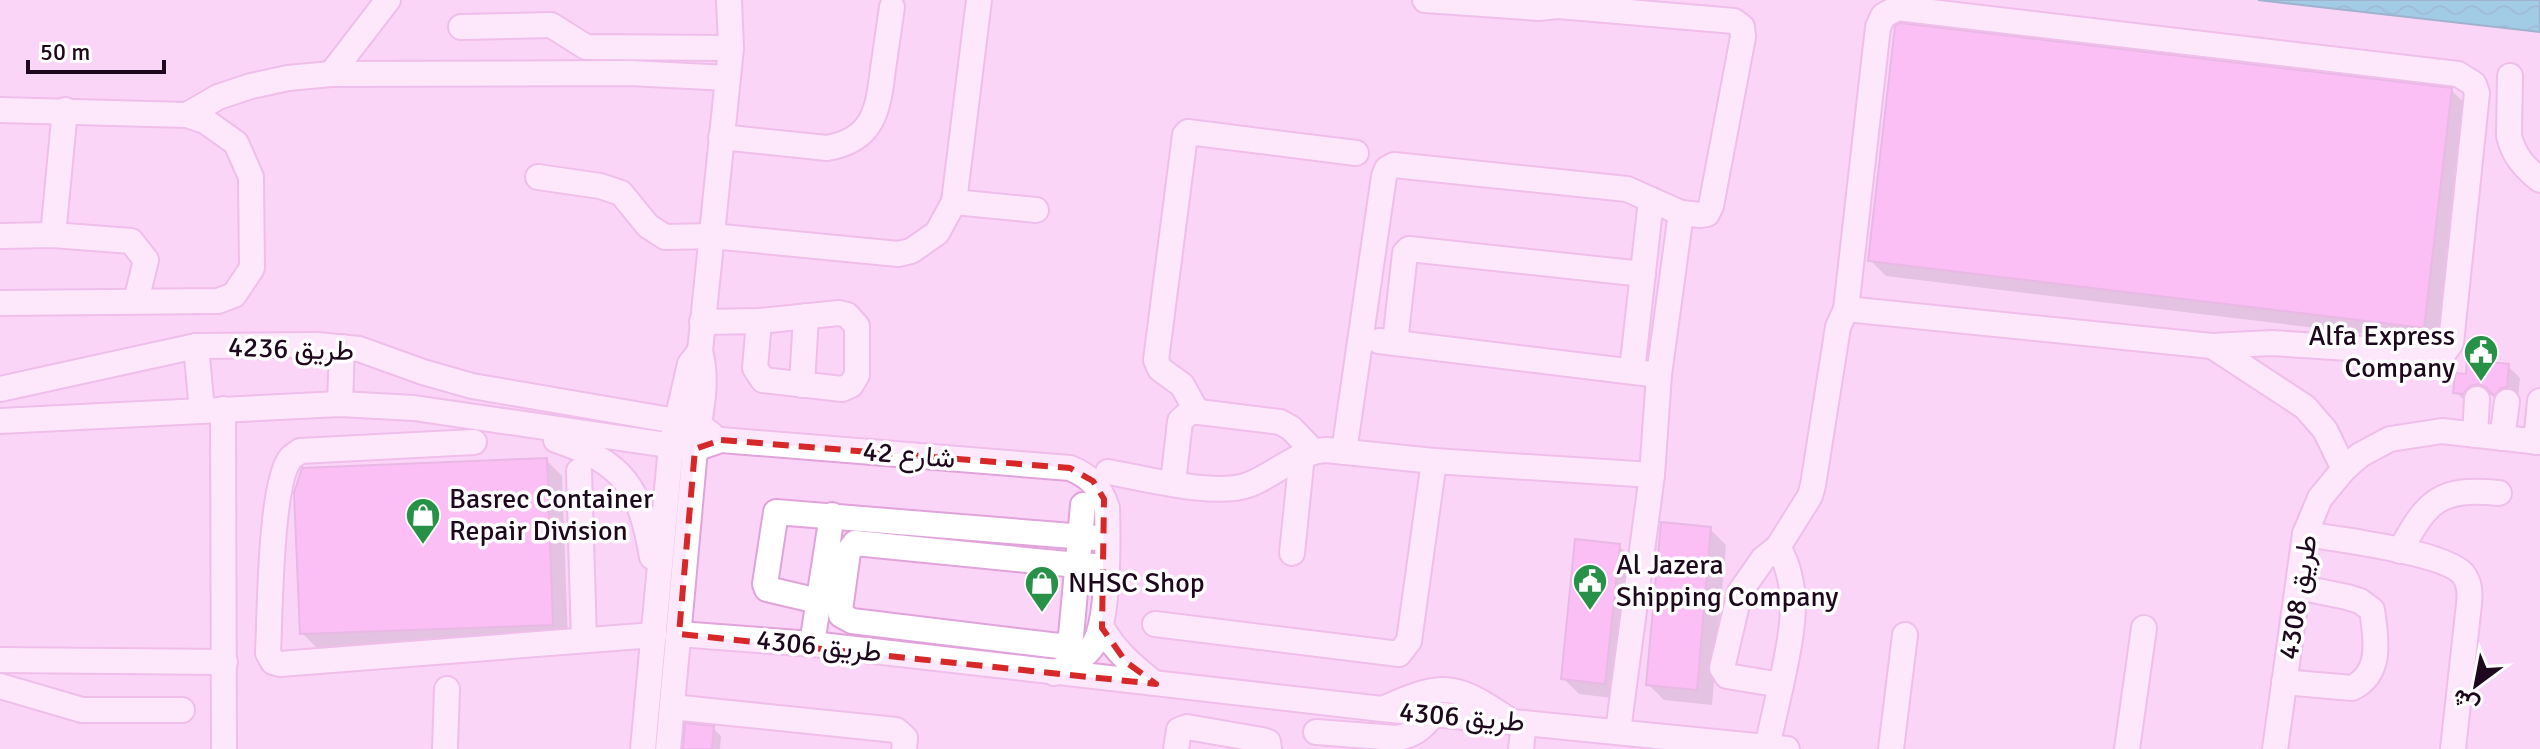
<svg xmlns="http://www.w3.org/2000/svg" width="2540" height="749" font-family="Signika,Vazirmatn,sans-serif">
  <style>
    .water { fill: url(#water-waves); stroke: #30879b; stroke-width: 2 }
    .shadow { fill: #0003 }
    .building { fill: #faa4f4; stroke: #d296cd; stroke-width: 2 }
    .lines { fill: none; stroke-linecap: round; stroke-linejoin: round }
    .minor-casing { stroke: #e0a3da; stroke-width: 28 }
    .minor { stroke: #fff; stroke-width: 24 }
    .marked { fill: none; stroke: #d62828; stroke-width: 6; stroke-dasharray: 16 10; stroke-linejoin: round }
    .labels { text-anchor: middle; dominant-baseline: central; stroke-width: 7; stroke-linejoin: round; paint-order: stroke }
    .poi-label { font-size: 28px; fill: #1e081d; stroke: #fff; text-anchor: start }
    .street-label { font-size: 28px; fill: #1e081d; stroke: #fff }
  </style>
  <defs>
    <pattern id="water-waves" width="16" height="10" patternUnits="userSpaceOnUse" patternTransform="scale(2)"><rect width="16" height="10" fill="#37bed1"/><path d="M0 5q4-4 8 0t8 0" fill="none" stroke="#30a2b3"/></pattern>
  </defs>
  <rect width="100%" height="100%" fill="#fbd5f7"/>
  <path class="water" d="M2258 0H2540V32Z"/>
  <g class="shadow">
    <path d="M2451 90 2468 106 2440 343 1886 276 1870 260Z"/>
    <path d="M2508 366 2520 378 2518 399 2492 395 2468 404 2456 392 2468 376Z"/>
    <path d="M546 460 562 476 568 641 318 649 302 633Z"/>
    <path d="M1710 529 1726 545 1712 705 1664 700 1648 684Z"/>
    <path d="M1619 546 1635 562 1621 699 1579 694 1563 678Z"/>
    <path d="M713 728 721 736 720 749H685Z"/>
  </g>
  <g class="building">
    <path d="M1900 23 2452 88 2424 328 1868 261 1895 26Z"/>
    <path d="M2467 360 2509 364 2507 387 2501 388 2494 396 2486 387 2479 384 2470 386 2463 394 2453 393 2455 373 2466 374Z"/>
    <path d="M547 458 553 625 300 634 294 493 302 468Z"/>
    <path d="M1661 522 1711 527 1697 690 1646 685Z"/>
    <path d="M1575 539 1620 544 1605 684 1561 679Z"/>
    <path d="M685 723 714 726 712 749H683Z"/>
  </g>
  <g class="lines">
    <g class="minor-casing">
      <g id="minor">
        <path d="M1425 0 1539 8 1557 6 1582 8 1734 21 1742 27 1743 37 1711 206 1707 214 1700 215 1681 213 1659 375 1652 475 1618 731"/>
        <path d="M461 27 551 25 586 47 731 48"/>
        <path d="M331 74 388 0"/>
        <path d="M2510 76 2509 136C2514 156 2524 167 2540 180"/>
        <path d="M0 110 187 115 218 97 251 86 288 78 331 74 630 73 728 78"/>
        <path d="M721 137 827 148C874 140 878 110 883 69 886 49 889 28 892 7"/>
        <path d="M538 177 600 186 621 193 648 226 665 237 712 236 898 254 911 251 937 233 954 202 979 0"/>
        <path d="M954 202 1036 210"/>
        <path d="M53 235 65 110"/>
        <path d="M0 236 53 235 131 241 146 260 136 301"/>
        <path d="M0 303 218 301 234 295 252 268 251 177 236 143 205 121 187 115"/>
        <path d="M1846 309 2212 346 2305 407 2325 430 2344 469"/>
        <path d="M702 322 759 321 839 313 847 315 857 326V375L851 385 842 389 763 380 755 368 759 321"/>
        <path d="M1379 341 1659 375"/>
        <path d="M1395 343 1405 253 1409 249 1643 274"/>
        <path d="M196 346 202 410"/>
        <path d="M1632 371 1651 200"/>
        <path d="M802 385 806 316"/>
        <path d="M0 389 196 346 317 345 359 349 423 372 472 386 699 425 712 435"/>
        <path d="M340 404 342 347"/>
        <path d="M223 409 224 749"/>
        <path d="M1196 410 1182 385 1160 369 1156 360 1185 135 1188 132 1356 153"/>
        <path d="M0 421 340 404 414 408 695 449 721 440 1070 468C1090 476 1101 488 1107 508 1108 538 1109 620 1094 644 1084 659 1070 665 1054 673"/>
        <path d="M2475 435 2477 399"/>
        <path d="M2502 438 2507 402"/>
        <path d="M556 440C624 463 640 487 652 557"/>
        <path d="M474 442 300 451C297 454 292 456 290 459 270 485 270 616 268 653L273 662 280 664 654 635"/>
        <path d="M2536 442 2540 401"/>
        <path d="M1344 452 1384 176 1387 169 1394 165 1627 189 1681 213"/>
        <path d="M579 471 584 639"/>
        <path d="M1108 472C1144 478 1214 497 1248 485 1275 475 1296 452 1326 450L1434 461 1652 475"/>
        <path d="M1173 483 1180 421 1191 411 1280 422 1291 428 1313 451"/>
        <path d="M1083 505 1071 636 1067 643 1059 646 852 621 841 615 840 610 848 552 855 543 1067 564 1106 567"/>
        <path d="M2305 534C2337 539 2444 552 2463 574 2470 583 2470 593 2469 604L2453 749"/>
        <path d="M1778 547C1803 589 1791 640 1781 685L1727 676 1722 668 1740 592 1763 559 1778 547 1810 496 1813 485 1838 327 1846 309 1878 27 1883 16 1897 8 2458 74 2474 84 2477 93 2451 343 2443 354 2272 343 2212 346"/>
        <path d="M2400 551C2427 501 2439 487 2499 493"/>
        <path d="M1292 553 1302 455"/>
        <path d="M818 601 767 589 765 584 776 512 1097 538"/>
        <path d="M1155 624 1399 654 1409 641 1434 461"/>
        <path d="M1102 628C1116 652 1133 666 1154 683"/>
        <path d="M679 634 812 644 1382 709 1787 749"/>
        <path d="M812 644 832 515"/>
        <path d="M0 660 225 662"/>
        <path d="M2284 682 2352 688C2383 673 2376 638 2372 610L2360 601 2347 597 2298 587"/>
        <path d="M0 686 82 710H182"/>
        <path d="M672 707 896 730 905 738 904 749"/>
        <path d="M1385 708C1444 681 1456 684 1509 720"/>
        <path d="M1316 732 1396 738C1414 736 1423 727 1434 714"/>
        <path d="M1767 747 1781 685"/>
        <path d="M445 749 447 689"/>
        <path d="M643 749 671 446 690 364 700 351"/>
        <path d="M668 749C676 653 686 557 694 460 697 424 710 387 700 351L731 48 729 0"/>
        <path d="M1176 749 1179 730 1187 727 1262 740 1268 742 1269 749"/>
        <path d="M1521 749 1524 723"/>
        <path d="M1891 749 1905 635"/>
        <path d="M2127 749 2144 628"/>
        <path d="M2275 749 2305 534 2320 498 2344 469 2360 455 2390 439 2442 431 2540 442"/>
      </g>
    </g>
    <use href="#minor" class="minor"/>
  </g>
  <path d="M0 0H2540V749H0ZM721 440 1070 468 1093 481 1104 499 1102 628 1126 662 1156 684 679 634 695 449Z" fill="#fbd5f7" fill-opacity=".55" fill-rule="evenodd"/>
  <path class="marked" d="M721 440 1070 468 1093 481 1104 499 1102 628 1126 662 1156 684 679 634 695 449Z"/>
  <defs>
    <g id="civic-pin" transform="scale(1.8)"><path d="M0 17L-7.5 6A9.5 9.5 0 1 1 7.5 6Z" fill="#279148" stroke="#fff"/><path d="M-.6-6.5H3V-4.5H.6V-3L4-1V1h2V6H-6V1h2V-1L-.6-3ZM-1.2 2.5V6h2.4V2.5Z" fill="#fff"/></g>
    <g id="shop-pin" transform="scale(1.8)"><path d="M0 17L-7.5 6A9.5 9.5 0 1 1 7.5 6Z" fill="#279148" stroke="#fff"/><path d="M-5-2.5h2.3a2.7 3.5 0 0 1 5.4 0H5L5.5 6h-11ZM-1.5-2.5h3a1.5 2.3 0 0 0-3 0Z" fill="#fff"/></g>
  </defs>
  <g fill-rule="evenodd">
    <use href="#civic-pin" x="2481" y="352"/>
    <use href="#shop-pin" x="423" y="515"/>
    <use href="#civic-pin" x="1590" y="581"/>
    <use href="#shop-pin" x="1042" y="583"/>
  </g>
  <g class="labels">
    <g class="poi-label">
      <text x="2455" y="336" text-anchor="end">Alfa Express<tspan x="2455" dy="32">Company</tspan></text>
      <text x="449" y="499">Basrec Container<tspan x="449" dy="32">Repair Division</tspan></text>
      <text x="1616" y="565">Al Jazera<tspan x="1616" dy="32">Shipping Company</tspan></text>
      <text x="1068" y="583">NHSC Shop</text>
    </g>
    <g class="street-label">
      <text transform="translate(291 349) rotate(2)">طريق 4236</text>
      <text transform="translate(909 455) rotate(5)">شارع 42</text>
      <text transform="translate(2298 597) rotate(-81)">طريق 4308</text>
      <text transform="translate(819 646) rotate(6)">طريق 4306</text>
      <text transform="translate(1462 717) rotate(5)">طريق 4306</text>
    </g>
  </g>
  <g transform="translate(2476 685) rotate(212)" stroke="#ffffff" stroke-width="6" paint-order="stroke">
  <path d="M0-6L14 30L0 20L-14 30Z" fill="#1e081d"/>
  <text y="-12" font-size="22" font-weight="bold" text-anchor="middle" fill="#1e081d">ش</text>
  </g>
  <path d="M28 60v12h136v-12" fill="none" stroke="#1e081d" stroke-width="4"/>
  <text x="40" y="60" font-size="24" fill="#1e081d" stroke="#ffffff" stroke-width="6" paint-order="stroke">50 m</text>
</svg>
